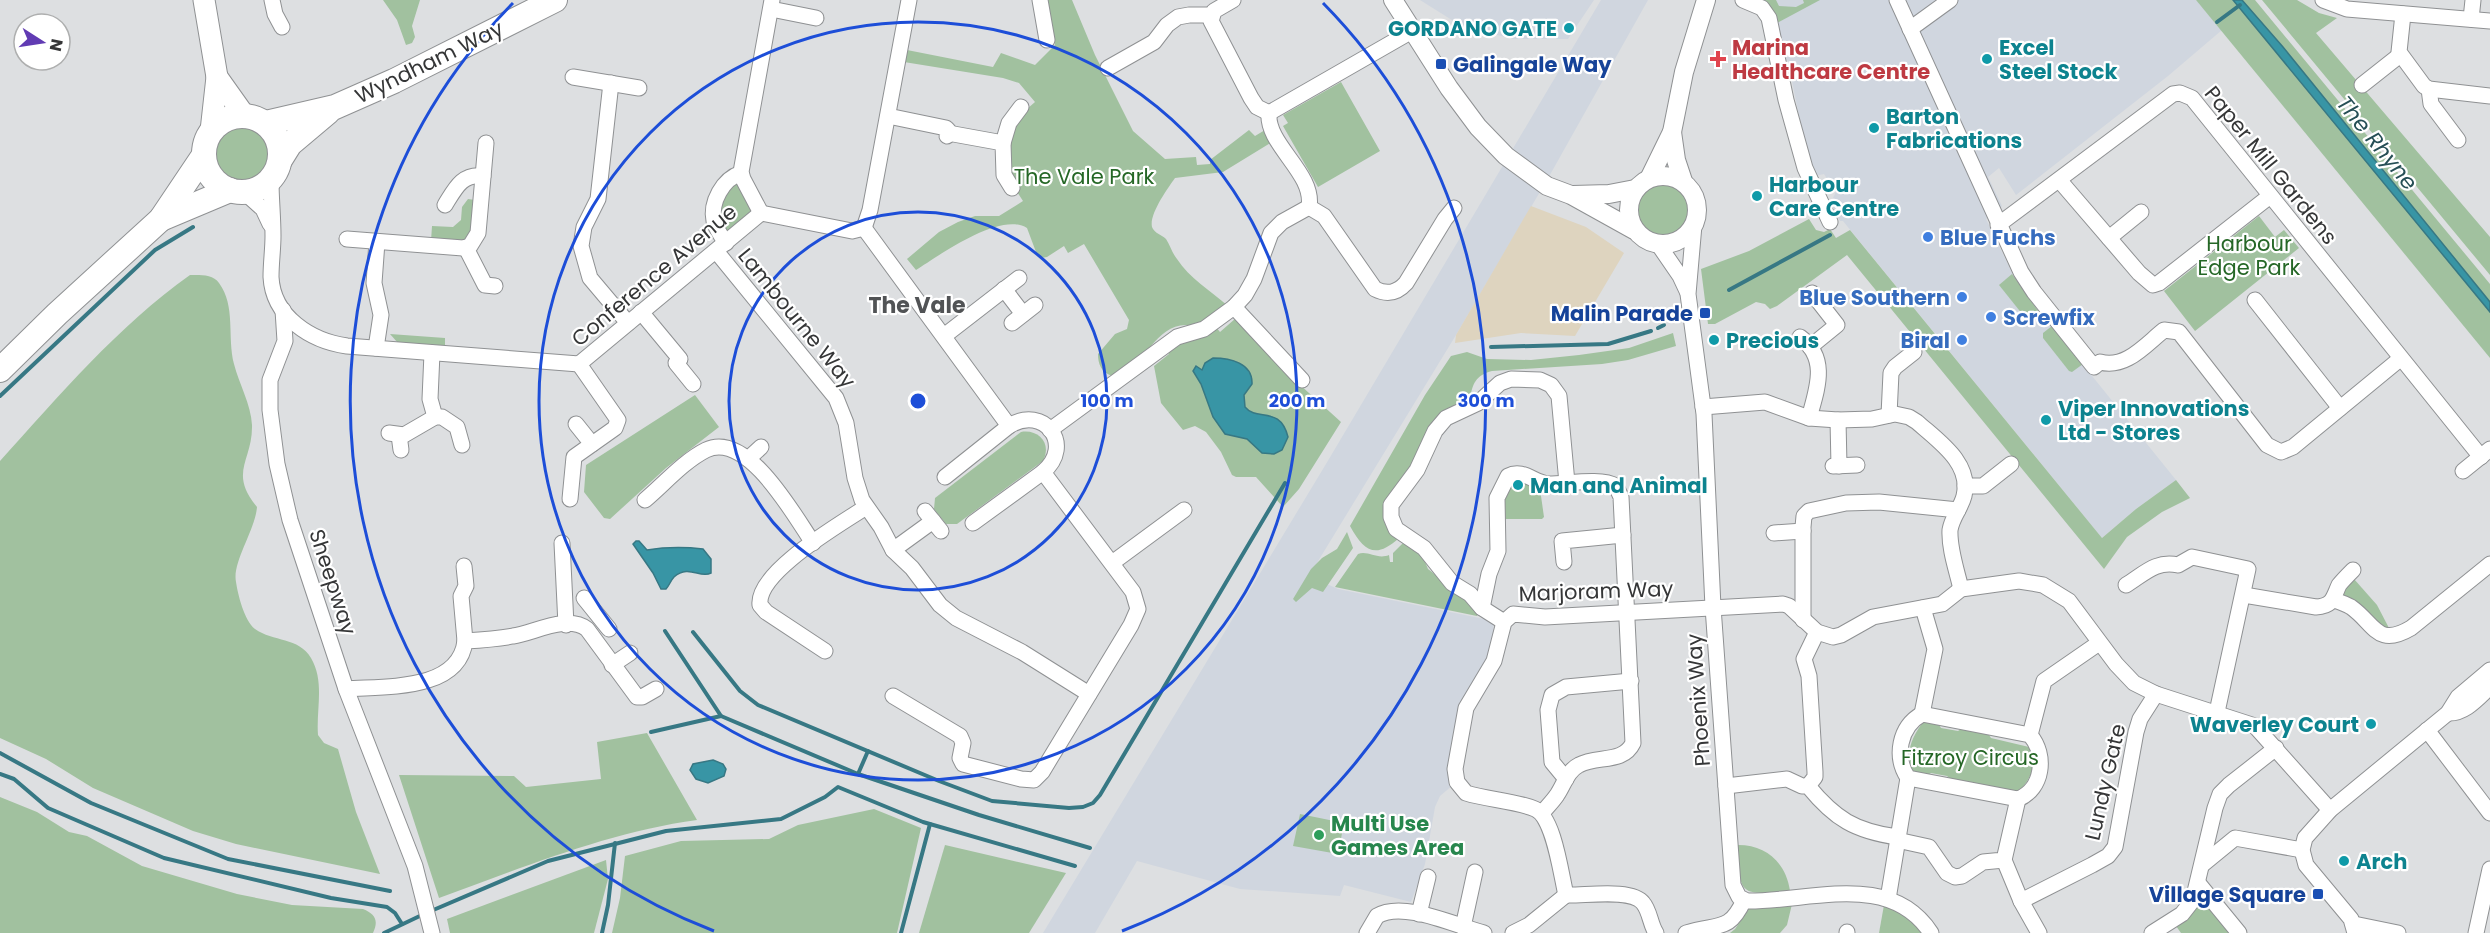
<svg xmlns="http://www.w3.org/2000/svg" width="2490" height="933" font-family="Poppins,sans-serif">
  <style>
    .built { fill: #d0d6df }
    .industrial { fill: #ded4bf }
    .green { fill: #a1c19f }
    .water { fill: #3895a5; stroke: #377884; stroke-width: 1.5 }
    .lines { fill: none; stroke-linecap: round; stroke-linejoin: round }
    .stream { stroke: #377884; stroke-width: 4 }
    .minor-casing { stroke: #8f9193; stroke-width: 17 }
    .tertiary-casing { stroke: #8f9193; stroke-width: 20 }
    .secondary-casing { stroke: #8f9193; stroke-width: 23 }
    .primary-casing { stroke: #8f9193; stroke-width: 26 }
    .minor { stroke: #fff; stroke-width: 15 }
    .tertiary { stroke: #fff; stroke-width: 18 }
    .secondary { stroke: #fff; stroke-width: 21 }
    .primary { stroke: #fff; stroke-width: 24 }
    .ring { fill: none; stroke: #1d4ed8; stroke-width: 3 }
    .culture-dot { fill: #0f9aa8; stroke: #fff; stroke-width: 2 }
    .health-dot { fill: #e0444e; stroke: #fff; stroke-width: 2 }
    .transit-dot { fill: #1a4fb4; stroke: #fff; stroke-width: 2 }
    .shop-dot { fill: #3f7fe0; stroke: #fff; stroke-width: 2 }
    .leisure-dot { fill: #2e9e5b; stroke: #fff; stroke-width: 2 }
    .labels { text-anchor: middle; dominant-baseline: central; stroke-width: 4.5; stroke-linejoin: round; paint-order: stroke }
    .culture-label { font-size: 21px; font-weight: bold; fill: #0d838f; stroke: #fff; text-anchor: start }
    .health-label { font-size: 21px; font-weight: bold; fill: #be3a42; stroke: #fff; text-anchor: start }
    .street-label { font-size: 21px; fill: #353637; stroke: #fff }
    .transit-label { font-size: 21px; font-weight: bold; fill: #164399; stroke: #fff; text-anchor: end }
    .park-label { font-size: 21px; fill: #256726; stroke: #fff }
    .shop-label { font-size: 21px; font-weight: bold; fill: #366cbe; stroke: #fff; text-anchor: start }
    .leisure-label { font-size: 21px; font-weight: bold; fill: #27864d; stroke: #fff; text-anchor: start }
    .water-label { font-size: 22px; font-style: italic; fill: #264f56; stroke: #fff }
    .neighbourhood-label { font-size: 22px; font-weight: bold; fill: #515355; stroke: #fff }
    .centre { fill: #1d4ed8; stroke: #fff; stroke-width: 3 }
    .ring-label { font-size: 18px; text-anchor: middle; font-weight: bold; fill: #1d4ed8; stroke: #fff; stroke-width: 4.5; stroke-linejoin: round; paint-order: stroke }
  </style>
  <rect width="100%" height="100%" fill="#dddfe1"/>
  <g class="built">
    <path d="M1420 0H1594L1568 39H1514L1463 27Z"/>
    <path d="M1601 0H1648L1551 173 1456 335 1309 576 1338 589 1494 621 1492 642 1485 670 1471 691 1453 785 1440 796 1435 807 1425 864 1411 902 1344 885 1340 896 1240 889 1137 861 1095 933H1043L1326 464Z"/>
    <path d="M1762 0H2196L2222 30 2168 76 2016 195 1999 168 1988 177 2002 206 1986 219 2017 283 2176 480 2136 509 2102 538 1843 221H1840L1829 200H1832L1836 192 1824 174 1815 176 1805 146 1788 61 1782 56Z"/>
  </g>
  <path class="industrial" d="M1531 206 1586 227 1624 253 1575 336 1521 333 1455 343 1456 335Z"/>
  <g class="green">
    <path d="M383 0H420L412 26 415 37 412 43 406 45 397 20Z"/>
    <path d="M1048 0H1072L1095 55 1133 131 1165 159 1196 157 1197 165 1210 164V160L1249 130 1255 136 1265 130 1272 142 1223 172 1175 178C1168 188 1149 214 1152 227 1154 233 1162 235 1166 239 1170 245 1172 253 1177 259 1189 278 1211 291 1228 306L1198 327C1176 320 1163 332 1150 347 1140 358 1124 367 1112 376 1101 372 1098 364 1098 354L1115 334 1127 329 1129 320 1084 244 1068 253 1064 246 1047 257 1041 258 1036 252 1027 228C1000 211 940 255 916 270L907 259 939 232 958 222 975 216H999L1023 201 1012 184 1005 159 1019 116 1035 102 1019 83 1003 78 904 62 907 50 993 67 1001 53 1035 65 1055 45Z"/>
    <path d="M1761 0H1776L1779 6 1796 7 1804 3 1803 0H1820L1777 23Z"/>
    <path d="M2196 0H2233L2490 312V358Z"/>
    <path d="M2242 0H2255L2490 284V302L2283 47Z"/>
    <path d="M2262 0H2297L2319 13 2337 18 2316 33 2490 237V275Z"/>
    <path d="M1341 82 1380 151 1318 187 1283 126 1288 123 1283 115Z"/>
    <circle cx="242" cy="153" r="27"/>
    <path d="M736 181 751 211V214L727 232C714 214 723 196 736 181Z"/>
    <circle cx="1663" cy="210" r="27"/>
    <path d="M468 199 475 200 471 233 465 241H431L432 226 453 227 461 220 462 207Z"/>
    <path d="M2259 216 2275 237 2284 230 2299 248 2195 331 2164 291Z"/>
    <path d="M1809 219 1816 230 1824 232 1830 229 1836 238 1850 230 2102 538 2136 509 2176 480 2190 498 2162 512 2127 537 2104 569 1847 255 1777 306 1770 309 1765 304 1756 302 1715 324H1708L1701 269 1749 251Z"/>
    <path d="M2012 274 2041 315 2031 322 2027 320 1999 285Z"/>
    <path d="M190 275C200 275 213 274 219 283 236 306 227 337 234 364 239 384 251 404 252 425 253 461 228 472 257 507 255 531 232 562 236 582 238 595 244 620 255 629 273 642 299 637 311 658 325 682 316 709 318 735L324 743 338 749 356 812 380 874 236 844 193 831 93 788 46 759 0 738V461C59 396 118 326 190 275Z"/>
    <path d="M1236 318 1277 364 1341 422 1299 489 1283 507 1256 477H1236L1232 475 1221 452 1206 432 1195 426 1183 430 1161 403 1154 366 1169 354 1168 349 1216 327 1220 332Z"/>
    <path d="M2052 326 2083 364 2072 372 2069 371 2043 338V333Z"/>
    <path d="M1673 333 1676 346 1628 360 1602 364 1492 371C1476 375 1472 384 1470 400 1438 405 1434 430 1421 454 1412 469 1401 483 1392 497L1399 538C1376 559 1364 552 1350 526L1425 395 1451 356 1467 352 1487 359 1531 360 1579 355 1629 348Z"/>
    <path d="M390 334 445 338V347L398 343Z"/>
    <path d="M695 395 719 427 666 468 610 519 604 518 584 492 586 465Z"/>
    <path d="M1021 432C1039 429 1052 444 1043 461L957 524H946L934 509 935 498Z"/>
    <path d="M1516 477 1540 489 1544 517 1542 519H1504V498Z"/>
    <path d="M1347 532 1353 548 1323 592 1312 588 1296 602 1293 599 1311 569 1322 558 1337 549Z"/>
    <path d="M1405 541 1423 557 1428 569 1460 594 1478 612 1477 616 1335 587 1358 554C1368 550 1377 560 1389 555L1390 562H1393V553Z"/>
    <path d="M2354 579 2377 605 2390 630 2383 629 2343 595 2344 584Z"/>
    <path d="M1925 720 1938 723 1941 728 1958 731 1964 727 1987 732 1991 738 2029 747C2037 765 2032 777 2019 792L1981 784 1976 787 1954 782 1947 776 1931 773 1926 776 1913 773C1904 754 1912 735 1925 720Z"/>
    <path d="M647 733 697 820C608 832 522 868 439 898L399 775 514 776 526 787 601 779 597 742Z"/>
    <path d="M0 797 37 812 69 832 87 836 142 866 237 894 292 905 363 909C375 914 379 920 373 933H0Z"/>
    <path d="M874 809 921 828 897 933H612L620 898 625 856 681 841 769 839 798 825Z"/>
    <path d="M1300 814 1344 823 1338 854 1293 846Z"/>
    <path d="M945 845 1066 873 1029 933H919Z"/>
    <path d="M1736 845C1765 844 1786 862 1790 891 1738 896 1741 895 1736 845Z"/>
    <path d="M606 860 608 879 594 933H450L447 919Z"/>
    <path d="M2200 897 2234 933H2181L2176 926Z"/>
    <path d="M1792 904 1787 925 1780 933H1730L1735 929 1750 907Z"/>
    <path d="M1884 905 1904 914 1924 933H1879Z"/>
  </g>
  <g class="water">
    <path d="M2233 0H2242L2283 47 2490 302V312Z"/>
    <path d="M1213 358C1230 358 1253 363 1252 384L1244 395 1245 407C1257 422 1280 405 1288 437L1282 450 1274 454 1262 453 1247 439 1225 434 1213 417 1201 384 1193 371 1196 366 1202 370 1205 363Z"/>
    <path d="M636 541H639L647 550C666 547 685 547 703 549L711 559V573C700 579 689 564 674 577 671 580 669 586 666 589H661L653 573 633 544Z"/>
    <path d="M713 760 723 764 726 769 724 776 708 783 696 779 690 770 693 764Z"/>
  </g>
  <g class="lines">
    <g class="stream">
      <path d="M2217 22 2240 5"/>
      <path d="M1729 290 1830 235"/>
      <path d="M1658 328 1664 325"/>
      <path d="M1491 347 1608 344 1651 331"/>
      <path d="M0 396 155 250 193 227"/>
      <path d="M665 631 721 716 858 774 979 815 1090 848"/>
      <path d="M693 632 740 691 758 705 939 781 992 801 1069 808 1083 807 1093 803 1100 795 1285 483"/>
      <path d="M651 732 721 716"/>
      <path d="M0 753 91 803 228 859 390 891"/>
      <path d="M0 774 14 779 48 808 164 858 331 898 387 907 395 913 402 924"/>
      <path d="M858 774 868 751"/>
      <path d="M431 911 548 861 666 831 781 819 825 797 838 787 923 822 1075 866"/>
      <path d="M384 933 424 914"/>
      <path d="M602 933 608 905 615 843"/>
      <path d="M901 933 930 824"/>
    </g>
    <g class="minor-casing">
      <g id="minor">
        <path d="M272 0 275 14 282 27"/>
        <path d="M1040 0 1047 40"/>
        <path d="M1233 0 1214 11 1211 21 1251 98 1257 107 1269 113"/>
        <path d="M1743 0 1762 8 1769 18 1786 100 1805 168 1830 222"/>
        <path d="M1897 0 2021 272 2034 292 2094 367 2100 362C2126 369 2145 345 2164 330L2179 332 2267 445 2281 452 2293 447 2400 359"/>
        <path d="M2323 0 2347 9 2490 21"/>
        <path d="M771 9 816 18"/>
        <path d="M2403 14 2399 52 2424 86 2429 89 2490 96"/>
        <path d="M2471 19 2473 0"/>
        <path d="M1910 29 1950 0"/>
        <path d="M1108 68 1154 42 1167 25 1178 17 1189 15H1211"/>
        <path d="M573 77 639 88"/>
        <path d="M611 83 598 199 584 227 581 246 590 278 628 323"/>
        <path d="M2362 85 2400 55"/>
        <path d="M2429 89 2431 104 2458 140"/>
        <path d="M1269 113 1412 31"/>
        <path d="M1269 113C1266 145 1315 173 1309 207"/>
        <path d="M888 116 946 128 948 130 947 136"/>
        <path d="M948 133 1003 143 1004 175 1012 188"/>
        <path d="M1003 143 1009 123 1021 107"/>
        <path d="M271 180C271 199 273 217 273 236 273 249 271 263 271 277 273 317 311 341 347 346L579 364 761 213 852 231 864 228 870 210 909 0"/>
        <path d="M2060 181 2139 273 2153 285 2159 283 2270 196"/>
        <path d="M244 192 263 209 270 224"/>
        <path d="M445 205C455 189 462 173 483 176"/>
        <path d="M1309 207 1324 216 1375 289C1387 295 1397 293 1406 283L1445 219 1454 208"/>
        <path d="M761 213 743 179 741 172 772 0"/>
        <path d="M1694 225 1688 294 1704 414 1713 607 1733 885 1739 897 1747 901C1809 902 1890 870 1931 933"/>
        <path d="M1998 225 2173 94 2180 93 2192 98 2481 457"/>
        <path d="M864 228 1009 426C1044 404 1075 445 1043 472L1133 592 1138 609 1131 625 1042 772 1034 780 1021 779 963 764 960 758 963 743 960 736 893 696"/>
        <path d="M2109 238 2141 212"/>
        <path d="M347 239 463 248 470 246 478 233 486 143"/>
        <path d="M726 243C721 236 716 229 714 221 710 202 723 179 741 173"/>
        <path d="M1658 244 1680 276 1687 291"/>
        <path d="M466 248 485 285 495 286"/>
        <path d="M716 251 836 398 846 423 855 478 862 500 881 527 893 550 912 568 940 605 956 618 1022 652 1089 694"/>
        <path d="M1004 289 1023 314"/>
        <path d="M2255 300 2340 408"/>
        <path d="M1234 307 1302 380"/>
        <path d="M283 310 285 341 270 380V410L277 464 290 520 346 689 415 866 432 933"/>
        <path d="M641 312 680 359 676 363 693 384"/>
        <path d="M1012 323 1035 305"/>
        <path d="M944 336 1019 278"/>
        <path d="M1800 337C1829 358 1817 389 1809 418"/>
        <path d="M1810 347 1837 325 1812 293"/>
        <path d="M376 348 381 315 374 283 377 242"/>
        <path d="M432 353 430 399 435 417"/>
        <path d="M1703 407 1765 402 1809 418 1838 420 1872 419 1895 414 1909 417 1917 422C1938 441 1972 463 1964 496 1961 508 1952 517 1950 530 1949 549 1957 571 1961 589"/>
        <path d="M1889 415 1891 373 1895 367 1914 352"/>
        <path d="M1838 420 1839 466"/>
        <path d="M576 424 592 444"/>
        <path d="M1050 430 1177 337 1204 329 1234 307 1245 295 1254 279 1271 233 1282 222 1309 207"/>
        <path d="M389 433 404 435 435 417H442L457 427 462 445"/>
        <path d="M399 435 401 450"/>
        <path d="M748 459 761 447"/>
        <path d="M1833 466 1857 465"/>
        <path d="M2463 471 2490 449"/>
        <path d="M945 477 1009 426"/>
        <path d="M1965 486H1983L2011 464"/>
        <path d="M570 499 574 457 615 428 618 420 579 364"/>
        <path d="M645 500C664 484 684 461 706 450 747 430 794 515 813 543"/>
        <path d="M925 511 941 531"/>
        <path d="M973 523 1043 472"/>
        <path d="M1774 533 1803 531"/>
        <path d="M562 543 566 625"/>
        <path d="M893 550 933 521"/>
        <path d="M1564 562 1562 541 1623 535"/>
        <path d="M1112 563 1184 510"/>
        <path d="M464 566 466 586 461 596 465 641"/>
        <path d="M2126 585C2144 574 2156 560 2178 565L2192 557 2248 569 2217 712"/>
        <path d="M2244 595 2316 607C2333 606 2333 598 2339 585 2343 580 2348 575 2353 570"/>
        <path d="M584 598 609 629"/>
        <path d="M2334 600C2340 602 2346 604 2351 607 2375 624 2377 648 2411 628L2490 564"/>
        <path d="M1482 608 1489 574 1498 551 1497 498 1508 476C1523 468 1534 483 1549 484 1567 484 1601 477 1616 486L1621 497 1633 743C1623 764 1597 755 1579 765 1567 771 1564 785 1557 795 1553 801 1547 807 1542 813"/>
        <path d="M1803 620V527L1804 516 1809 511 1846 503 1879 502 1958 510"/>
        <path d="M1504 622 1482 608 1470 594 1452 583 1424 548 1396 529 1391 517V505L1417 470 1435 431 1446 418 1478 403 1500 383 1511 379 1540 380 1551 385 1559 396 1567 483"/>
        <path d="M825 651 766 612 760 605C756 572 841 524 866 507"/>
        <path d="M612 665 630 653"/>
        <path d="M346 689C383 686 459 692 465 641 481 640 497 639 513 636 534 633 567 614 587 629L637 697H642L656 689"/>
        <path d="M2448 713C2465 714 2478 698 2490 687"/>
        <path d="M1922 714 2030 735C2047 755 2043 789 2018 799L1908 778C1894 757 1899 727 1922 714Z"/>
        <path d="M1922 714 1935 649 1923 608"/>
        <path d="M2427 730 2490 813"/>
        <path d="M2030 735 2044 681 2099 643"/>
        <path d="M1566 779 1552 762 1548 710 1552 695 1566 687 1631 681"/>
        <path d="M1726 786 1787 779 1802 786H1808C1835 819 1855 831 1897 837"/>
        <path d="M1808 786 1815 777V772L1809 676 1804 659 1817 632"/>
        <path d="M1897 840 1929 847 1947 873 1955 877 1962 876 1983 862 2004 860 2018 799"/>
        <path d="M2004 860 2021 901 2039 933"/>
        <path d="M2202 865 2235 838 2302 850"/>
        <path d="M2198 883 2239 933"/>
        <path d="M1566 895C1561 875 1554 817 1535 809 1513 800 1488 800 1466 793L1457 782 1455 769 1466 708 1494 661 1504 622 1513 614 1545 617 1783 604 1789 606 1817 632 1833 637 1841 635 1873 617 1942 604 1961 589 2019 581 2043 585 2069 601 2116 664 2134 683 2156 694 2255 726 2330 810"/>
        <path d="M1566 895C1584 896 1632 888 1643 903 1650 911 1650 924 1656 933"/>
        <path d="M1888 899 1908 778"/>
        <path d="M2021 901 2092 865 2108 856 2115 847 2136 732 2140 719 2156 694"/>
        <path d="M1419 914 1428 877"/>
        <path d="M2354 924 2398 933"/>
        <path d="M1463 927 1475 872"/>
        <path d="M1367 933 1377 916C1403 900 1456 926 1484 933"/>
        <path d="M1513 933 1529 925 1566 895"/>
        <path d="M1686 933C1718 923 1729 933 1744 900"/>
        <path d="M1847 933V932"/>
        <path d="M2152 933 2182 914 2193 900 2215 808 2220 794 2229 785 2276 748"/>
        <path d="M2355 933 2351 919 2306 865 2302 850 2305 838 2330 810 2448 713 2458 697 2490 670"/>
        <path d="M2476 933 2490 869"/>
      </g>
    </g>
    <g class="tertiary-casing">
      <g id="tertiary">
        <path d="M1393 0 1449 88 1478 127 1506 156 1547 186 1571 195 1634 230"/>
        <path d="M1672 132 1676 160 1683 181"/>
        <circle cx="1663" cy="210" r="34"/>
        <path d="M1650 177 1672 132 1684 72 1706 0"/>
        <path d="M1573 195 1609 194 1635 189"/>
      </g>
    </g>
    <g class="secondary-casing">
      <g id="secondary">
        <path d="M204 0 217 77 211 131"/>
        <path d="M217 77 244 115"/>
      </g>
    </g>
    <g class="primary-casing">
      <g id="primary">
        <circle cx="242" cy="154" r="38"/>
        <path d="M266 123 335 107 394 81 555 0"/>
        <path d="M280 160 290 144 328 112"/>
        <path d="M161 219 230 190"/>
        <path d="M0 370 57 314 161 219 204 155"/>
      </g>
    </g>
    <use href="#minor" class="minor"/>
    <use href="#tertiary" class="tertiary"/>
    <use href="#secondary" class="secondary"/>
    <use href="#primary" class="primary"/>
  </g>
  <g class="ring">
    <circle cx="918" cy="401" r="189"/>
    <circle cx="918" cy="401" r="379"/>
    <path d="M714 931A568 568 0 0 1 513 3M1323 3A568 568 0 0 1 1122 931"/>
  </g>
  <g class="culture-dot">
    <circle cx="1569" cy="28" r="6"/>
    <circle cx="1987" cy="59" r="6"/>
    <circle cx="1874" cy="128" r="6"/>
    <circle cx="1757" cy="196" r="6"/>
    <circle cx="1714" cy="340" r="6"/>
    <circle cx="2046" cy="420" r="6"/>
    <circle cx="1518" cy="485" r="6"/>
    <circle cx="2371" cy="724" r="6"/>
    <circle cx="2344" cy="861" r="6"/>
  </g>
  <path class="health-dot" d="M1715 50h6v6h6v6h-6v6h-6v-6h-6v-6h6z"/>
  <g class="transit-dot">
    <rect x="1435" y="58" width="12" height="12" rx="3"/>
    <rect x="1699" y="307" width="12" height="12" rx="3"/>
    <rect x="2312" y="888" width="12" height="12" rx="3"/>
  </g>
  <g class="shop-dot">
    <circle cx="1928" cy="237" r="6"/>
    <circle cx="1962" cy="297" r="6"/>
    <circle cx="1991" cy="317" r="6"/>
    <circle cx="1962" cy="340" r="6"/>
  </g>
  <circle class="leisure-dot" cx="1319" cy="835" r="6"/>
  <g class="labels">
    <g class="culture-label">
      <text x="1557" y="28" text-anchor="end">GORDANO GATE</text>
      <text x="1999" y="47">Excel<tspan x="1999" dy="24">Steel Stock</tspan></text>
      <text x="1886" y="116">Barton<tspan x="1886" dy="24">Fabrications</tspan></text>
      <text x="1769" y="184">Harbour<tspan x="1769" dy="24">Care Centre</tspan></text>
      <text x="1726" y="340">Precious</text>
      <text x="2058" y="408">Viper Innovations<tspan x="2058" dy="24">Ltd - Stores</tspan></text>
      <text x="1530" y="485">Man and Animal</text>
      <text x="2359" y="724" text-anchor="end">Waverley Court</text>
      <text x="2356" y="861">Arch</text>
    </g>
    <g class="health-label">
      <text x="1732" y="47">Marina<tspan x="1732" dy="24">Healthcare Centre</tspan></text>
    </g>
    <g class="street-label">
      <text transform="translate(429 62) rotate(-26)">Wyndham Way</text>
      <text transform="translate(2271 165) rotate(51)">Paper Mill Gardens</text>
      <text transform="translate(654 275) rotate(-40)">Conference Avenue</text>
      <text transform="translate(797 318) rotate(51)">Lambourne Way</text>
      <text transform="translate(333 582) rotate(72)">Sheepway</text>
      <text transform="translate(1596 591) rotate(-2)">Marjoram Way</text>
      <text transform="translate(1698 700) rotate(-94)">Phoenix Way</text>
      <text transform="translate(2105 782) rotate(-77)">Lundy Gate</text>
    </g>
    <g class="transit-label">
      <text x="1453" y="64" text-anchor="start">Galingale Way</text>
      <text x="1693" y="313">Malin Parade</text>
      <text x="2306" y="894">Village Square</text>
    </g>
    <g class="park-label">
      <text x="1084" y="176">The Vale Park</text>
      <text x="2249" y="243">Harbour<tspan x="2249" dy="24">Edge Park</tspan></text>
      <text x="1970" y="757">Fitzroy Circus</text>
    </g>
    <g class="shop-label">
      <text x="1940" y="237">Blue Fuchs</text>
      <text x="1950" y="297" text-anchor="end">Blue Southern</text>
      <text x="2003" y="317">Screwfix</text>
      <text x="1950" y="340" text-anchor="end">Biral</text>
    </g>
    <g class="leisure-label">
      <text x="1331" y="823">Multi Use<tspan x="1331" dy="24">Games Area</tspan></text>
    </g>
    <g class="water-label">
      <text transform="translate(2377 143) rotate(51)">The Rhyne</text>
    </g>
    <g class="neighbourhood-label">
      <text x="917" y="305">The Vale</text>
    </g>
  </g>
  <circle cx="918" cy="401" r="9" class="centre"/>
  <g class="ring-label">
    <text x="1107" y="407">100 m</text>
    <text x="1297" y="407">200 m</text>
    <text x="1486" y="407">300 m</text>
  </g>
  <g transform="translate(42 42) rotate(102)"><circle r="28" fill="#ffffff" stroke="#aeafaf" stroke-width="1.5"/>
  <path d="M0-4.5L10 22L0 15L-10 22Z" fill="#613bb3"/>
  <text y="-9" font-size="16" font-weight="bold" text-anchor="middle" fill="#353637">N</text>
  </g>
</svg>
